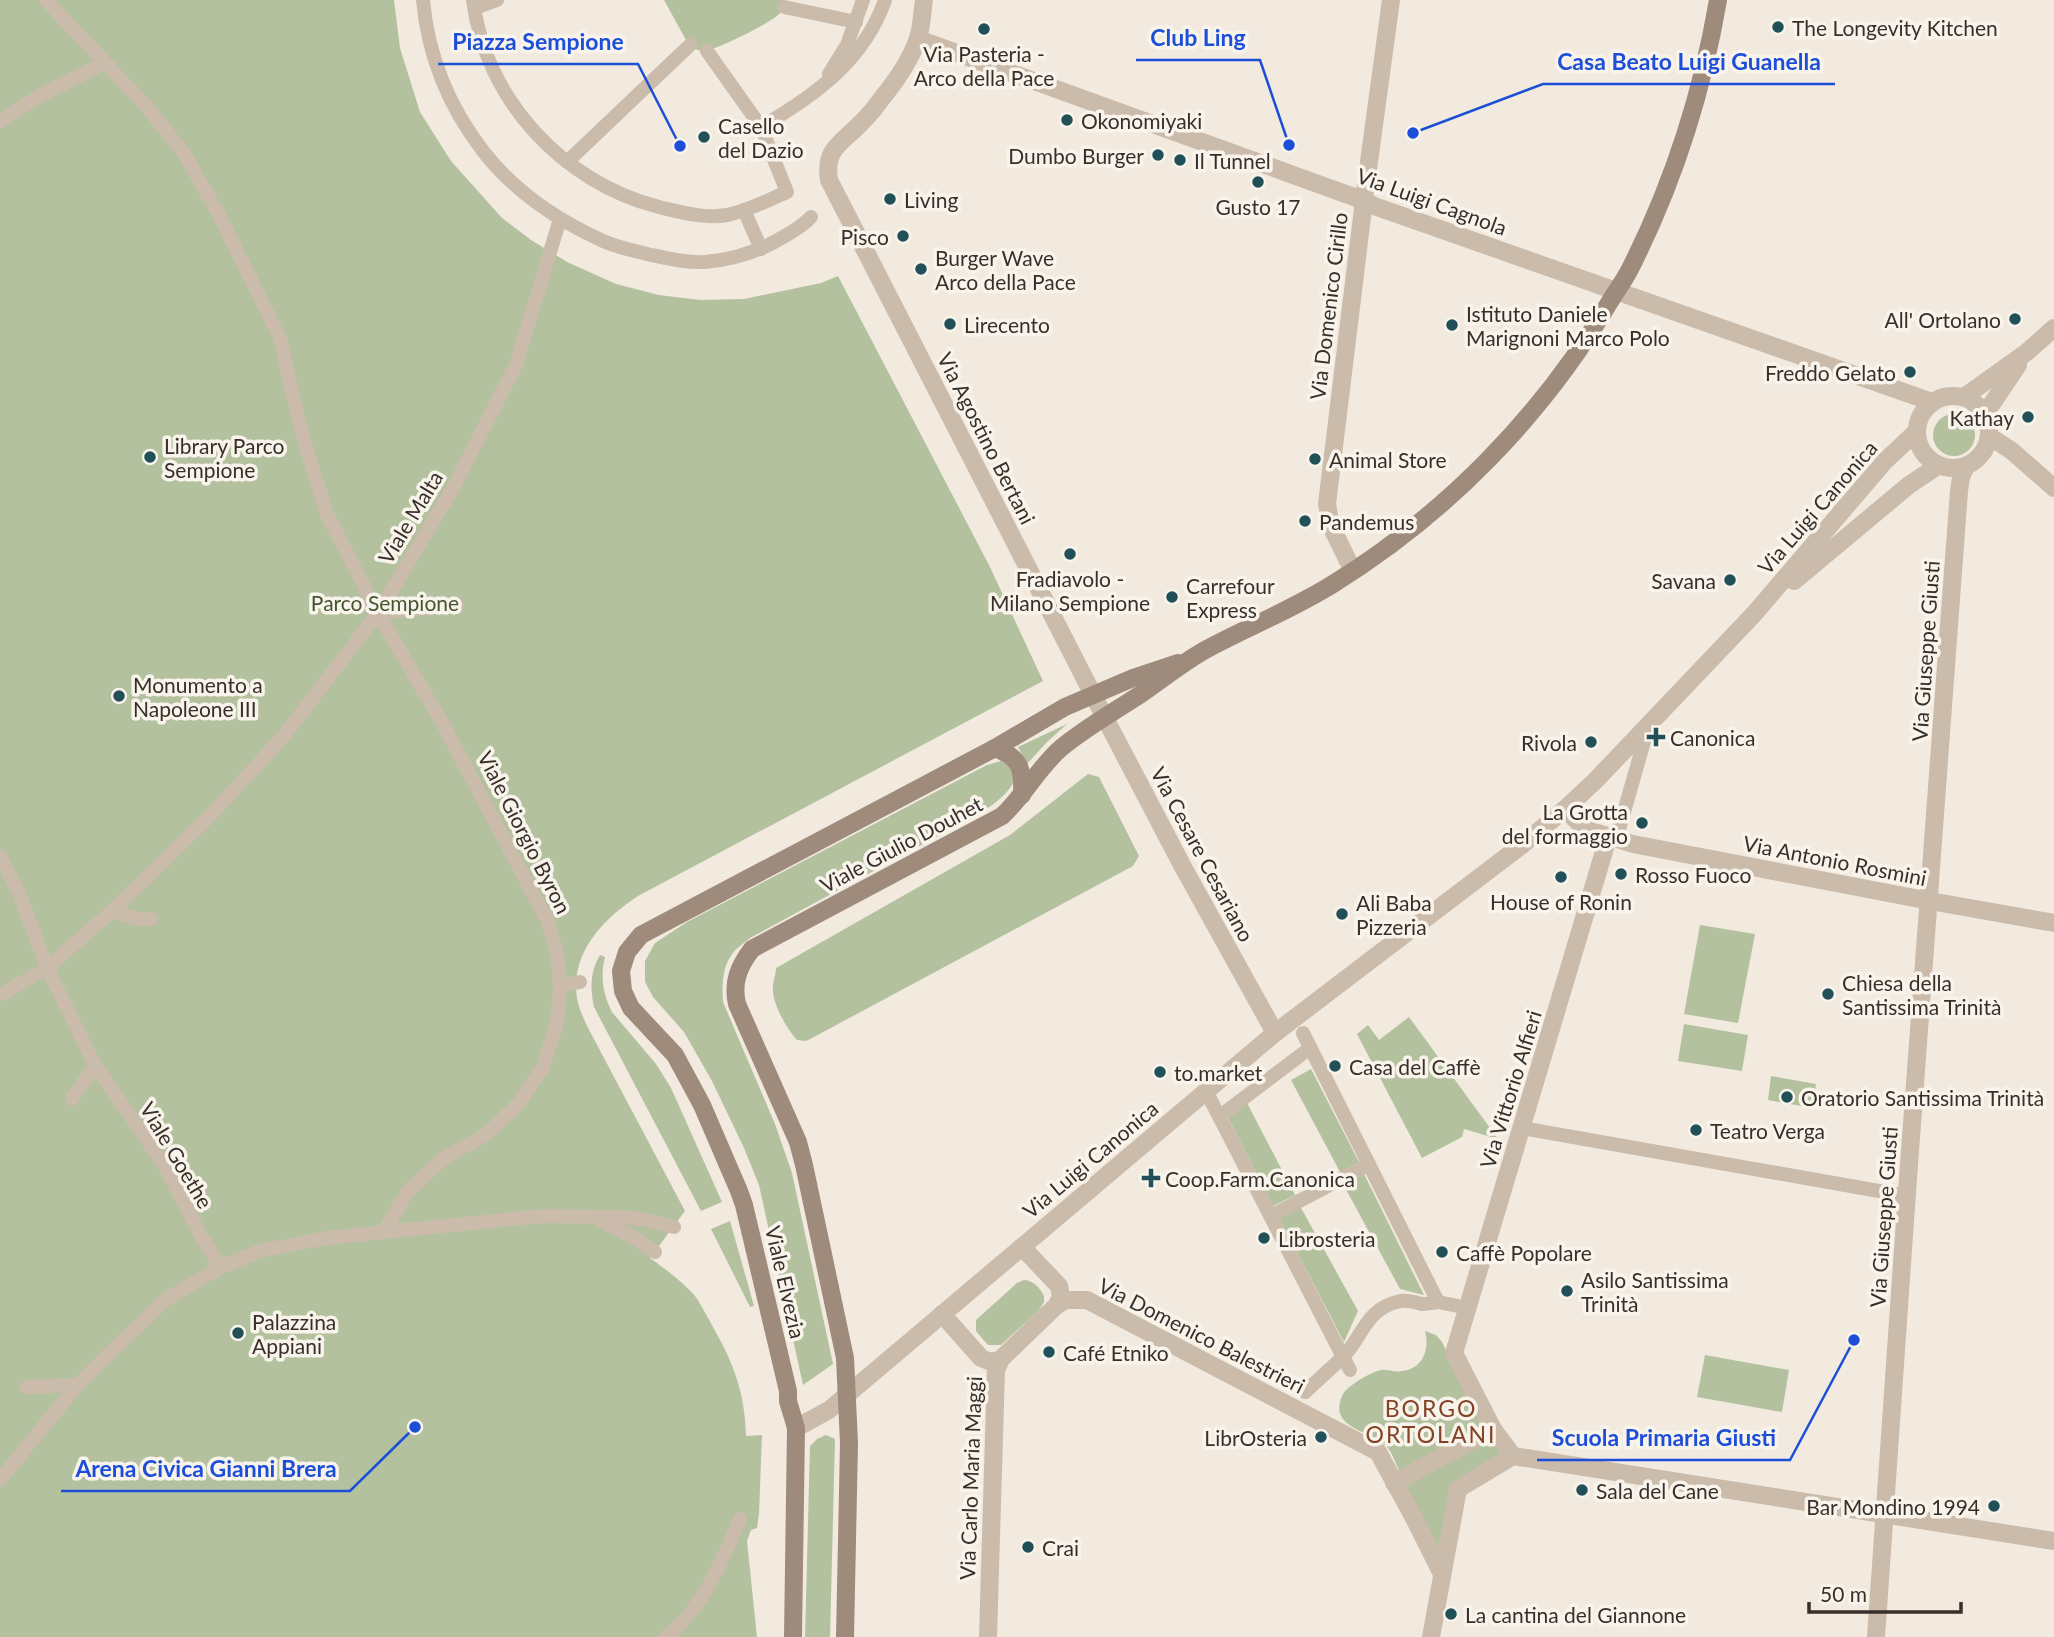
<svg xmlns="http://www.w3.org/2000/svg" width="2054" height="1637" font-family="Lato,sans-serif">
  <style>
    .green { fill: #b3c19f }
    .lines { fill: none; stroke-linecap: round; stroke-linejoin: round }
    .pedestrian { stroke: #cabbab; stroke-width: 14 }
    .minor { stroke: #cabbab; stroke-width: 18 }
    .secondary { stroke: #9e8b7c; stroke-width: 18 }
    .poi-dot { fill: #215058; stroke: #f9f4eb; stroke-width: 2.5 }
    .labels { text-anchor: middle; dominant-baseline: central; stroke-width: 7; stroke-linejoin: round; paint-order: stroke }
    .poi-label { font-size: 21px; fill: #382f2a; stroke: #f9f4eb; text-anchor: start }
    .street-label { font-size: 21px; fill: #382f2a; stroke: #f9f4eb }
    .park-label { font-size: 21px; fill: #44552f; stroke: #f9f4eb }
    .neighbourhood-label { font-size: 23px; letter-spacing: 2px; fill: #844326; stroke: #f9f4eb }
    .leader { fill: none; stroke: #1d4ed8; stroke-width: 2.5 }
    .callout-dot { fill: #1d4ed8; stroke: #f9f4eb; stroke-width: 2.5 }
    .callout-label { font-size: 23px; text-anchor: middle; font-weight: bold; fill: #1d4ed8; stroke: #f9f4eb; stroke-width: 7; stroke-linejoin: round; paint-order: stroke }
  </style>
  <rect width="100%" height="100%" fill="#f2eadf"/>
  <g class="green">
    <path d="M0 0H394L400 48 420 112 451 161 502 218 531 240 567 262 616 284 659 295 700 300 744 299 821 283 838 276 990 567 1043 681 638 896C603 919 570 953 577 998 578 1007 583 1016 586 1024L685 1211 650 1258C665 1269 682 1281 695 1296 702 1306 708 1318 714 1329 734 1364 745 1394 746 1436L762 1435 759 1514 757 1528 751 1530 747 1541 757 1637H0Z"/>
    <path d="M664 0H785C784 6 783 11 778 15 770 23 715 51 704 51 696 51 691 46 686 40Z"/>
    <circle cx="1954" cy="435" r="21"/>
    <path d="M1067 724 1046 743 1027 764 1018 747Z"/>
    <path d="M1001 761C1033 777 999 800 984 811L750 938C745 943 737 947 733 953 722 966 722 986 723 1002L775 1124 792 1173 833 1364 803 1385 759 1185 744 1148 712 1081 684 1032 653 997 645 982V961L655 943 687 922 987 765Z"/>
    <path d="M1088 774 1099 777 1139 856 1133 866 812 1038 806 1041 797 1040C787 1029 773 1005 773 990 772 983 776 976 776 968L1010 835Z"/>
    <path d="M1700 925 1755 934 1738 1023 1684 1014Z"/>
    <path d="M600 955 605 957C600 977 603 994 612 1012L656 1064 671 1088 722 1202 701 1211 594 1007C590 988 590 972 600 955Z"/>
    <path d="M1409 1017 1498 1139 1464 1129 1462 1137 1422 1158 1357 1034 1368 1025 1379 1040Z"/>
    <path d="M1684 1024 1748 1035 1742 1071 1678 1061Z"/>
    <path d="M1311 1069 1359 1162 1340 1172 1291 1080Z"/>
    <path d="M1771 1076 1816 1084 1812 1108 1768 1100Z"/>
    <path d="M1247 1103 1295 1195 1273 1206 1226 1114Z"/>
    <path d="M1364 1174 1424 1295 1400 1289 1343 1184Z"/>
    <path d="M1300 1206 1358 1311 1344 1342 1279 1218Z"/>
    <path d="M730 1221 754 1306 750 1307 711 1229Z"/>
    <path d="M1024 1280C1034 1281 1039 1287 1044 1296V1302L1039 1310 1001 1345H988L976 1331V1320L1017 1283Z"/>
    <path d="M1425 1331 1436 1335 1442 1342 1478 1415 1480 1426 1475 1433 1404 1471 1399 1470C1395 1463 1392 1451 1386 1446 1371 1430 1328 1429 1342 1396 1346 1386 1371 1372 1381 1370 1388 1369 1395 1373 1402 1371 1423 1369 1430 1349 1425 1331Z"/>
    <path d="M1705 1355 1789 1370 1782 1412 1697 1397Z"/>
    <path d="M826 1435 835 1439 830 1637H805L810 1446 817 1439Z"/>
    <path d="M1487 1442 1494 1443 1504 1456 1456 1484 1440 1558 1406 1485Z"/>
  </g>
  <g class="lines">
    <g class="pedestrian">
      <path d="M46 0 147 107 183 152 218 213 280 338 302 434 327 514 378 613 443 724 547 920 557 952 560 986 557 1024 543 1067 519 1103 487 1134 444 1158 408 1191 384 1231"/>
      <path d="M423 0C428 56 449 107 483 151 513 190 557 220 601 240 615 247 632 250 647 254 666 258 685 263 705 262 730 260 754 253 776 241 788 234 801 228 811 217"/>
      <path d="M473 0C486 100 562 182 659 207 680 212 704 219 727 215 748 211 768 200 787 192L761 127 707 51"/>
      <path d="M784 7 856 22"/>
      <path d="M475 8 497 0"/>
      <path d="M829 74 847 45 863 0"/>
      <path d="M0 121 43 94 104 63"/>
      <path d="M761 127C814 96 864 61 885 0"/>
      <path d="M567 162 690 45"/>
      <path d="M744 210 761 249"/>
      <path d="M378 613 457 605"/>
      <path d="M1620 826 1647 731"/>
      <path d="M0 856 19 893 47 968 95 1065 165 1166 202 1238 221 1267"/>
      <path d="M112 911 137 919H151"/>
      <path d="M560 986 580 982"/>
      <path d="M0 995 47 968 112 911 209 817 283 737 378 613 453 488 516 365 560 219"/>
      <path d="M1303 1033 1438 1302 1458 1306"/>
      <path d="M1206 1091 1343 1357C1364 1335 1365 1309 1400 1301 1408 1300 1414 1302 1422 1304 1427 1304 1433 1303 1438 1302"/>
      <path d="M72 1099 95 1065"/>
      <path d="M1220 1116 1310 1048"/>
      <path d="M1522 1128 1907 1196"/>
      <path d="M1271 1216 1369 1164"/>
      <path d="M600 1220 638 1240 655 1252"/>
      <path d="M27 1387 77 1385"/>
      <path d="M1305 1392 1343 1357 1350 1370"/>
      <path d="M0 1480 77 1385 165 1300 221 1267 260 1251 326 1238 542 1216 617 1217 641 1219 674 1227"/>
      <path d="M666 1637C704 1607 721 1562 740 1519"/>
    </g>
    <g class="minor">
      <path d="M924 0C922 12 922 26 918 38 911 59 896 81 882 98 876 107 869 115 861 123 842 143 824 148 829 180L1105 718 1183 867 1275 1033"/>
      <path d="M918 39 1354 197 1377 207 1932 402"/>
      <circle cx="1953" cy="432" r="36"/>
      <path d="M1964 397 2027 352 2054 328"/>
      <path d="M1985 414 2018 365"/>
      <path d="M1989 436 2012 451 2054 488"/>
      <path d="M1353 571 1331 526 1327 504 1366 184 1391 0"/>
      <path d="M1794 581 1909 485 1939 465"/>
      <path d="M1565 809 1585 829 1633 844 1930 901 2054 923"/>
      <path d="M1022 1247 1059 1286 1061 1296 1057 1305"/>
      <path d="M942 1314 981 1358 991 1362 1001 1359"/>
      <path d="M796 1428 829 1410 1275 1033 1522 845 1565 809 1595 781 1754 614 1885 461 1917 431"/>
      <path d="M1513 1456 1493 1429 1454 1353 1608 838"/>
      <path d="M1394 1483 1493 1429"/>
      <path d="M988 1637 996 1370 1001 1359 1057 1305 1066 1300H1087L1378 1452 1415 1520 1442 1574"/>
      <path d="M1431 1637 1458 1489 1513 1456 2054 1541"/>
      <path d="M1876 1637 1908 1178 1959 491 1961 477 1966 466"/>
    </g>
    <g class="secondary">
      <path d="M995 748C1021 758 1023 769 1022 795"/>
      <path d="M793 1637 796 1428 788 1401V1391L744 1205 739 1191 702 1105 675 1055 631 1008 623 991 621 971 627 952 641 935 995 748 1065 707 1133 678 1178 663"/>
      <path d="M845 1637 849 1443 845 1358 804 1165 798 1142 737 1004C732 982 739 966 752 949L1002 816C1024 796 1038 768 1061 748 1085 728 1115 711 1141 694 1163 679 1183 662 1207 649 1248 627 1293 609 1333 584 1446 514 1541 417 1609 303 1616 291 1624 281 1630 269 1673 184 1702 94 1718 0"/>
    </g>
  </g>
  <g class="poi-dot">
    <circle cx="1778" cy="27" r="7"/>
    <circle cx="984" cy="29" r="7"/>
    <circle cx="1067" cy="120" r="7"/>
    <circle cx="704" cy="137" r="7"/>
    <circle cx="1158" cy="155" r="7"/>
    <circle cx="1180" cy="160" r="7"/>
    <circle cx="1258" cy="182" r="7"/>
    <circle cx="890" cy="199" r="7"/>
    <circle cx="903" cy="236" r="7"/>
    <circle cx="921" cy="269" r="7"/>
    <circle cx="2015" cy="319" r="7"/>
    <circle cx="950" cy="324" r="7"/>
    <circle cx="1452" cy="325" r="7"/>
    <circle cx="1910" cy="372" r="7"/>
    <circle cx="2028" cy="417" r="7"/>
    <circle cx="150" cy="457" r="7"/>
    <circle cx="1315" cy="459" r="7"/>
    <circle cx="1305" cy="521" r="7"/>
    <circle cx="1070" cy="554" r="7"/>
    <circle cx="1730" cy="580" r="7"/>
    <circle cx="1172" cy="597" r="7"/>
    <circle cx="119" cy="696" r="7"/>
    <path d="M1652.5 726.5h7v7h7v7h-7v7h-7v-7h-7v-7h7z"/>
    <circle cx="1591" cy="742" r="7"/>
    <circle cx="1642" cy="823" r="7"/>
    <circle cx="1621" cy="874" r="7"/>
    <circle cx="1561" cy="877" r="7"/>
    <circle cx="1342" cy="914" r="7"/>
    <circle cx="1828" cy="994" r="7"/>
    <circle cx="1335" cy="1066" r="7"/>
    <circle cx="1160" cy="1072" r="7"/>
    <circle cx="1787" cy="1097" r="7"/>
    <circle cx="1696" cy="1130" r="7"/>
    <path d="M1147.5 1167.5h7v7h7v7h-7v7h-7v-7h-7v-7h7z"/>
    <circle cx="1264" cy="1238" r="7"/>
    <circle cx="1442" cy="1252" r="7"/>
    <circle cx="1567" cy="1291" r="7"/>
    <circle cx="238" cy="1333" r="7"/>
    <circle cx="1049" cy="1352" r="7"/>
    <circle cx="1321" cy="1437" r="7"/>
    <circle cx="1582" cy="1490" r="7"/>
    <circle cx="1994" cy="1506" r="7"/>
    <circle cx="1028" cy="1547" r="7"/>
    <circle cx="1451" cy="1614" r="7"/>
  </g>
  <g class="labels">
    <g class="poi-label">
      <text x="1792" y="27">The Longevity Kitchen</text>
      <text x="984" y="53" text-anchor="middle">Via Pasteria -<tspan x="984" dy="24">Arco della Pace</tspan></text>
      <text x="1081" y="120">Okonomiyaki</text>
      <text x="718" y="125">Casello<tspan x="718" dy="24">del Dazio</tspan></text>
      <text x="1144" y="155" text-anchor="end">Dumbo Burger</text>
      <text x="1194" y="160">Il Tunnel</text>
      <text x="904" y="199">Living</text>
      <text x="1258" y="206" text-anchor="middle">Gusto 17</text>
      <text x="889" y="236" text-anchor="end">Pisco</text>
      <text x="935" y="257">Burger Wave<tspan x="935" dy="24">Arco della Pace</tspan></text>
      <text x="1466" y="313">Istituto Daniele<tspan x="1466" dy="24">Marignoni Marco Polo</tspan></text>
      <text x="2001" y="319" text-anchor="end">All' Ortolano</text>
      <text x="964" y="324">Lirecento</text>
      <text x="1896" y="372" text-anchor="end">Freddo Gelato</text>
      <text x="2014" y="417" text-anchor="end">Kathay</text>
      <text x="164" y="445">Library Parco<tspan x="164" dy="24">Sempione</tspan></text>
      <text x="1329" y="459">Animal Store</text>
      <text x="1319" y="521">Pandemus</text>
      <text x="1070" y="578" text-anchor="middle">Fradiavolo -<tspan x="1070" dy="24">Milano Sempione</tspan></text>
      <text x="1716" y="580" text-anchor="end">Savana</text>
      <text x="1186" y="585">Carrefour<tspan x="1186" dy="24">Express</tspan></text>
      <text x="133" y="684">Monumento a<tspan x="133" dy="24">Napoleone III</tspan></text>
      <text x="1670" y="737">Canonica</text>
      <text x="1577" y="742" text-anchor="end">Rivola</text>
      <text x="1628" y="811" text-anchor="end">La Grotta<tspan x="1628" dy="24">del formaggio</tspan></text>
      <text x="1635" y="874">Rosso Fuoco</text>
      <text x="1561" y="901" text-anchor="middle">House of Ronin</text>
      <text x="1356" y="902">Ali Baba<tspan x="1356" dy="24">Pizzeria</tspan></text>
      <text x="1842" y="982">Chiesa della<tspan x="1842" dy="24">Santissima Trinità</tspan></text>
      <text x="1349" y="1066">Casa del Caffè</text>
      <text x="1174" y="1072">to.market</text>
      <text x="1801" y="1097">Oratorio Santissima Trinità</text>
      <text x="1710" y="1130">Teatro Verga</text>
      <text x="1165" y="1178">Coop.Farm.Canonica</text>
      <text x="1278" y="1238">Librosteria</text>
      <text x="1456" y="1252">Caffè Popolare</text>
      <text x="1581" y="1279">Asilo Santissima<tspan x="1581" dy="24">Trinità</tspan></text>
      <text x="252" y="1321">Palazzina<tspan x="252" dy="24">Appiani</tspan></text>
      <text x="1063" y="1352">Café Etniko</text>
      <text x="1307" y="1437" text-anchor="end">LibrOsteria</text>
      <text x="1596" y="1490">Sala del Cane</text>
      <text x="1980" y="1506" text-anchor="end">Bar Mondino 1994</text>
      <text x="1042" y="1547">Crai</text>
      <text x="1465" y="1614">La cantina del Giannone</text>
    </g>
    <g class="street-label">
      <text transform="translate(1432 201) rotate(20)">Via Luigi Cagnola</text>
      <text transform="translate(1328 306) rotate(-83)">Via Domenico Cirillo</text>
      <text transform="translate(987 438) rotate(63)">Via Agostino Bertani</text>
      <text transform="translate(1817 507) rotate(-49)">Via Luigi Canonica</text>
      <text transform="translate(410 517) rotate(-59)">Viale Malta</text>
      <text transform="translate(1925 651) rotate(-86)">Via Giuseppe Giusti</text>
      <text transform="translate(525 832) rotate(63)">Viale Giorgio Byron</text>
      <text transform="translate(901 844) rotate(-28)">Viale Giulio Douhet</text>
      <text transform="translate(1203 854) rotate(62)">Via Cesare Cesariano</text>
      <text transform="translate(1835 860) rotate(11)">Via Antonio Rosmini</text>
      <text transform="translate(1510 1089) rotate(-73)">Via Vittorio Alfieri</text>
      <text transform="translate(177 1155) rotate(59)">Viale Goethe</text>
      <text transform="translate(1090 1159) rotate(-40)">Via Luigi Canonica</text>
      <text transform="translate(1883 1217) rotate(-86)">Via Giuseppe Giusti</text>
      <text transform="translate(786 1282) rotate(77)">Viale Elvezia</text>
      <text transform="translate(1202 1335) rotate(27)">Via Domenico Balestrieri</text>
      <text transform="translate(970 1478) rotate(-88)">Via Carlo Maria Maggi</text>
    </g>
    <g class="park-label">
      <text x="385" y="602">Parco Sempione</text>
    </g>
    <g class="neighbourhood-label">
      <text x="1431" y="1408">BORGO<tspan x="1431" dy="26">ORTOLANI</tspan></text>
    </g>
  </g>
  <path class="leader" d="M1289 145L1260 60H1136M680 146L638 64H438M1413 133L1543 84H1835M1854 1340L1790 1460H1537M415 1427L350 1491H61"/>
  <g class="callout-dot">
    <circle cx="1289" cy="145" r="7"/>
    <circle cx="680" cy="146" r="7"/>
    <circle cx="1413" cy="133" r="7"/>
    <circle cx="1854" cy="1340" r="7"/>
    <circle cx="415" cy="1427" r="7"/>
  </g>
  <g class="callout-label">
    <text x="1198" y="46">Club Ling</text>
    <text x="538" y="50">Piazza Sempione</text>
    <text x="1689" y="70">Casa Beato Luigi Guanella</text>
    <text x="1664" y="1446">Scuola Primaria Giusti</text>
    <text x="206" y="1477">Arena Civica Gianni Brera</text>
  </g>
  <path d="M1809 1602v10h152v-10" fill="none" stroke="#382f2a" stroke-width="3.5"/>
  <text x="1820" y="1602" font-size="21" fill="#382f2a" stroke="#f9f4eb" stroke-width="5" paint-order="stroke">50 m</text>
</svg>
